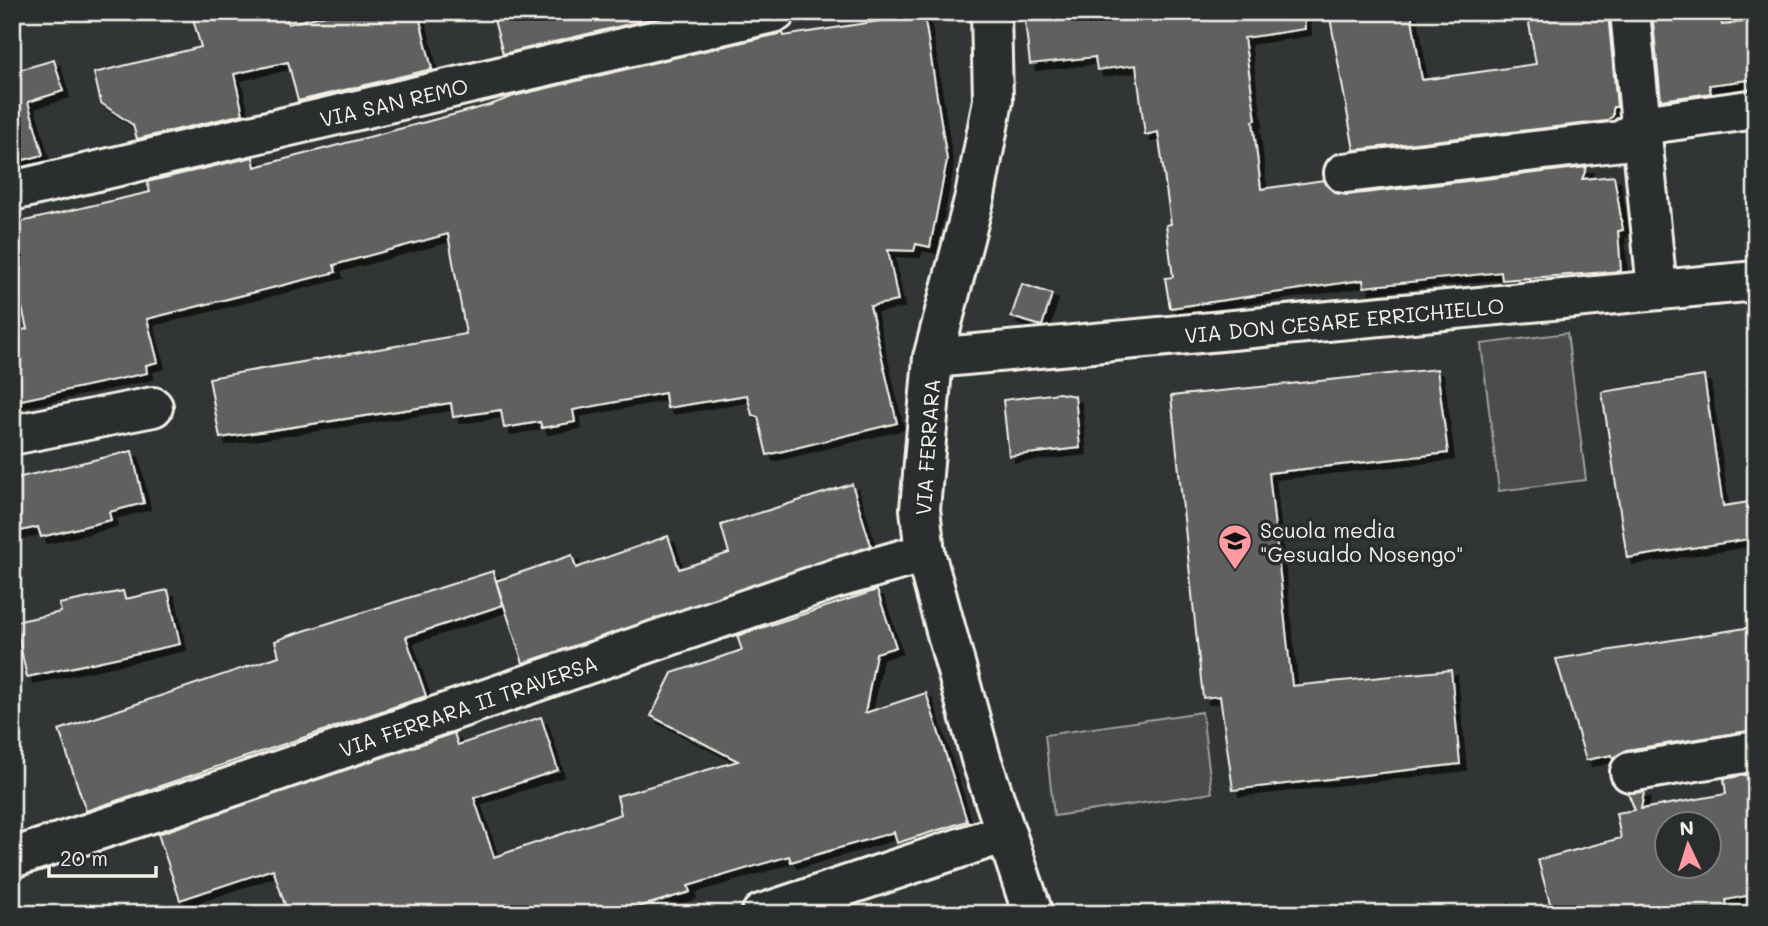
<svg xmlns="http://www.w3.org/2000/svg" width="1768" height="926" font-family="Mali,sans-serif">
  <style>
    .green { fill: #4b4d4c; stroke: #a09f9a; stroke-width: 2 }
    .building { fill: #5f605f; stroke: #f4f1e8; stroke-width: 2; fill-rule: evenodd; filter: url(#shadow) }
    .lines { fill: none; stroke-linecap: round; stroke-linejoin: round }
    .street-casing { stroke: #f4f1e8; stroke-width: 44 }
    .street { stroke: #2a2d2e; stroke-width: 38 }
    .labels { text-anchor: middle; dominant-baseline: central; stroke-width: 7; stroke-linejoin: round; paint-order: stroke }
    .street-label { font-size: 21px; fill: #f4f1e8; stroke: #2a2d2e }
    .poi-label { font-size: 21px; fill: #f4f1e8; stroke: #2a2d2e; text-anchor: start }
  </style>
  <defs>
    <filter id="shadow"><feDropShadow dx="6" dy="6" stdDeviation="0" flood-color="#0009"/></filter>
  </defs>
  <rect width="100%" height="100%" fill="#323535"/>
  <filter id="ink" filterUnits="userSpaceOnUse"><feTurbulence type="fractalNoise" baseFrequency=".0143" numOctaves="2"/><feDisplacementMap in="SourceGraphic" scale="14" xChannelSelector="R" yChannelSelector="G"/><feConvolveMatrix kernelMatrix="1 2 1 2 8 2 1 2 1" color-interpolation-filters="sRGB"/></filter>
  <g filter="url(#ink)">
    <g class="green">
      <path d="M1567 333 1586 480 1499 491 1481 344Z"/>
      <path d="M1202 712 1212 793 1054 816 1045 735Z"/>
    </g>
    <g class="building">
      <path d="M191 12H285L288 24 338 12H418L432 69 298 101 288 62 234 74 243 114 137 139 133 125 101 103 94 73 201 47Z"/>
      <path d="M492 12H657L659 17 503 54Z"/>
      <path d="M1024 12H1304L1305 29 1244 38 1256 120 1253 121 1261 189 1324 180 1335 193 1347 195 1587 167 1582 179 1614 176 1623 230 1618 231 1621 271 1502 280 1501 272 1364 287 1363 280 1170 308 1165 278 1173 277 1166 225 1171 224 1158 132 1145 135 1136 65 1097 70 1095 57 1030 64Z"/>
      <path d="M1329 12H1411L1422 80 1536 64 1527 12 1608 14 1617 107H1613V116L1606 121 1354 150Z"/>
      <path d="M1652 12H1720L1722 25 1756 20V79L1709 85 1711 93 1661 100Z"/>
      <path d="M924 14 947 160 930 247 916 244 914 251 888 250 898 301 870 306 897 423 767 455 758 417 752 415 747 395 667 408 665 393 573 410 575 422 542 428 540 422 504 428 501 410 453 417 451 403 220 438 209 378 466 334 448 234 334 265 336 272 147 319 158 362 146 365 147 373 12 402V332L27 329 12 264V224L150 192 147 182 253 157 255 167 490 105 514 96 669 59 783 33 784 36Z"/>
      <path d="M54 60 63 91 28 102 43 155 12 163V72Z"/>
      <path d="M1022 284 1052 294 1042 326 1011 317Z"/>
      <path d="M1437 369 1448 453 1269 473 1292 686 1451 670 1460 764 1233 790 1220 696 1203 698 1171 396Z"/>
      <path d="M1704 376 1723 506 1756 501V538L1627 558 1602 392Z"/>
      <path d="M1059 393 1075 396 1080 448 1009 456 1003 400Z"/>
      <path d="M132 451 144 503 109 512 111 520 41 537 38 527 12 533V479Z"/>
      <path d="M852 484 871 546 523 663 496 581 572 555 576 568 668 536 679 569 729 553 721 525Z"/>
      <path d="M493 571 503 605 406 637 426 696 86 811 59 730 279 656 275 641 288 636Z"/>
      <path d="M168 590 180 644 27 677 15 622 61 612 59 604 123 591 125 599Z"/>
      <path d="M877 590 896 647 876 653 865 713 926 693 967 821 897 843 894 832 791 862 789 856 688 886 690 892 614 914H288L273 869 180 900 158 834 454 733 458 745 541 717 558 770 474 798 494 857 621 814 617 796 738 761 651 716 672 673 742 650 737 636Z"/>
      <path d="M1752 627 1756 652V730L1626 750 1613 759 1612 755 1586 760 1556 659Z"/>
      <path d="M1756 773V894L1726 900 1728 914H1553L1538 860 1621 838 1616 813 1635 810 1628 793 1644 792 1641 809 1726 794 1724 779ZM1667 824H1709V866H1667Z"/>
    </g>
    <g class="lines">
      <g class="street-casing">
        <g id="street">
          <path d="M991 12 993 100 975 196 933 358 920 509 925 553 981 759 1033 914"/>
          <path d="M1630 12 1657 290"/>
          <path d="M1344 173 1622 141 1642 125 1756 109"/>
          <path id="s1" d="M12 191 776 12"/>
          <path id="s2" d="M933 358 1756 281"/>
          <path d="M12 435 153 407"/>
          <path d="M1630 772 1756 751"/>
          <path id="s3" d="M12 858 228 788 834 579 925 553"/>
          <path d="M761 914 1005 833"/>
        </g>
      </g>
      <use href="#street" class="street"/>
    </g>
  </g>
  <defs>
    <g id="school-pin" transform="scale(1.75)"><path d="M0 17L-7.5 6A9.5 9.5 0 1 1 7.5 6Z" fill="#ff9aa2" stroke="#2a2d2e"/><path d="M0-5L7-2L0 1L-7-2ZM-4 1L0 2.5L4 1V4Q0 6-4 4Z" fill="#111"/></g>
  </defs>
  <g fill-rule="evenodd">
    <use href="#school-pin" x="1235" y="541"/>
  </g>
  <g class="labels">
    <g class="street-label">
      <text stroke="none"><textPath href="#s1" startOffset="392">VIA SAN REMO</textPath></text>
      <text stroke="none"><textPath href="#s2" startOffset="413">VIA DON CESARE ERRICHIELLO</textPath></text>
      <text transform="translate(927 447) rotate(-86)">VIA FERRARA</text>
      <text stroke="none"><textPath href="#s3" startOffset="481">VIA FERRARA II TRAVERSA</textPath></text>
    </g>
    <g class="poi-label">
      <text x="1260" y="529">Scuola media<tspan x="1260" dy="24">"Gesualdo Nosengo"</tspan></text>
    </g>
  </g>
  <rect width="1768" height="926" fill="none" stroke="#2a2d2e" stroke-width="42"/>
  <rect x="21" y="21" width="1726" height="884" fill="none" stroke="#f4f1e8" stroke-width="2.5" filter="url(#ink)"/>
  <g transform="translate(1688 845) rotate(356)"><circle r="33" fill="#2a2d2e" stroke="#7b7b78" stroke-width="2"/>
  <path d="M0-5L12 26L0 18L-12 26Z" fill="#ff9aa2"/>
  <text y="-10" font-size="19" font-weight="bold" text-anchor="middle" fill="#f4f1e8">N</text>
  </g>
  <path d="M49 866v10h107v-10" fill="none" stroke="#f4f1e8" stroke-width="3.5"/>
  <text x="60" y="866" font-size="21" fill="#f4f1e8" stroke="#2a2d2e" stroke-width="5" paint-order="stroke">20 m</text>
</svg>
